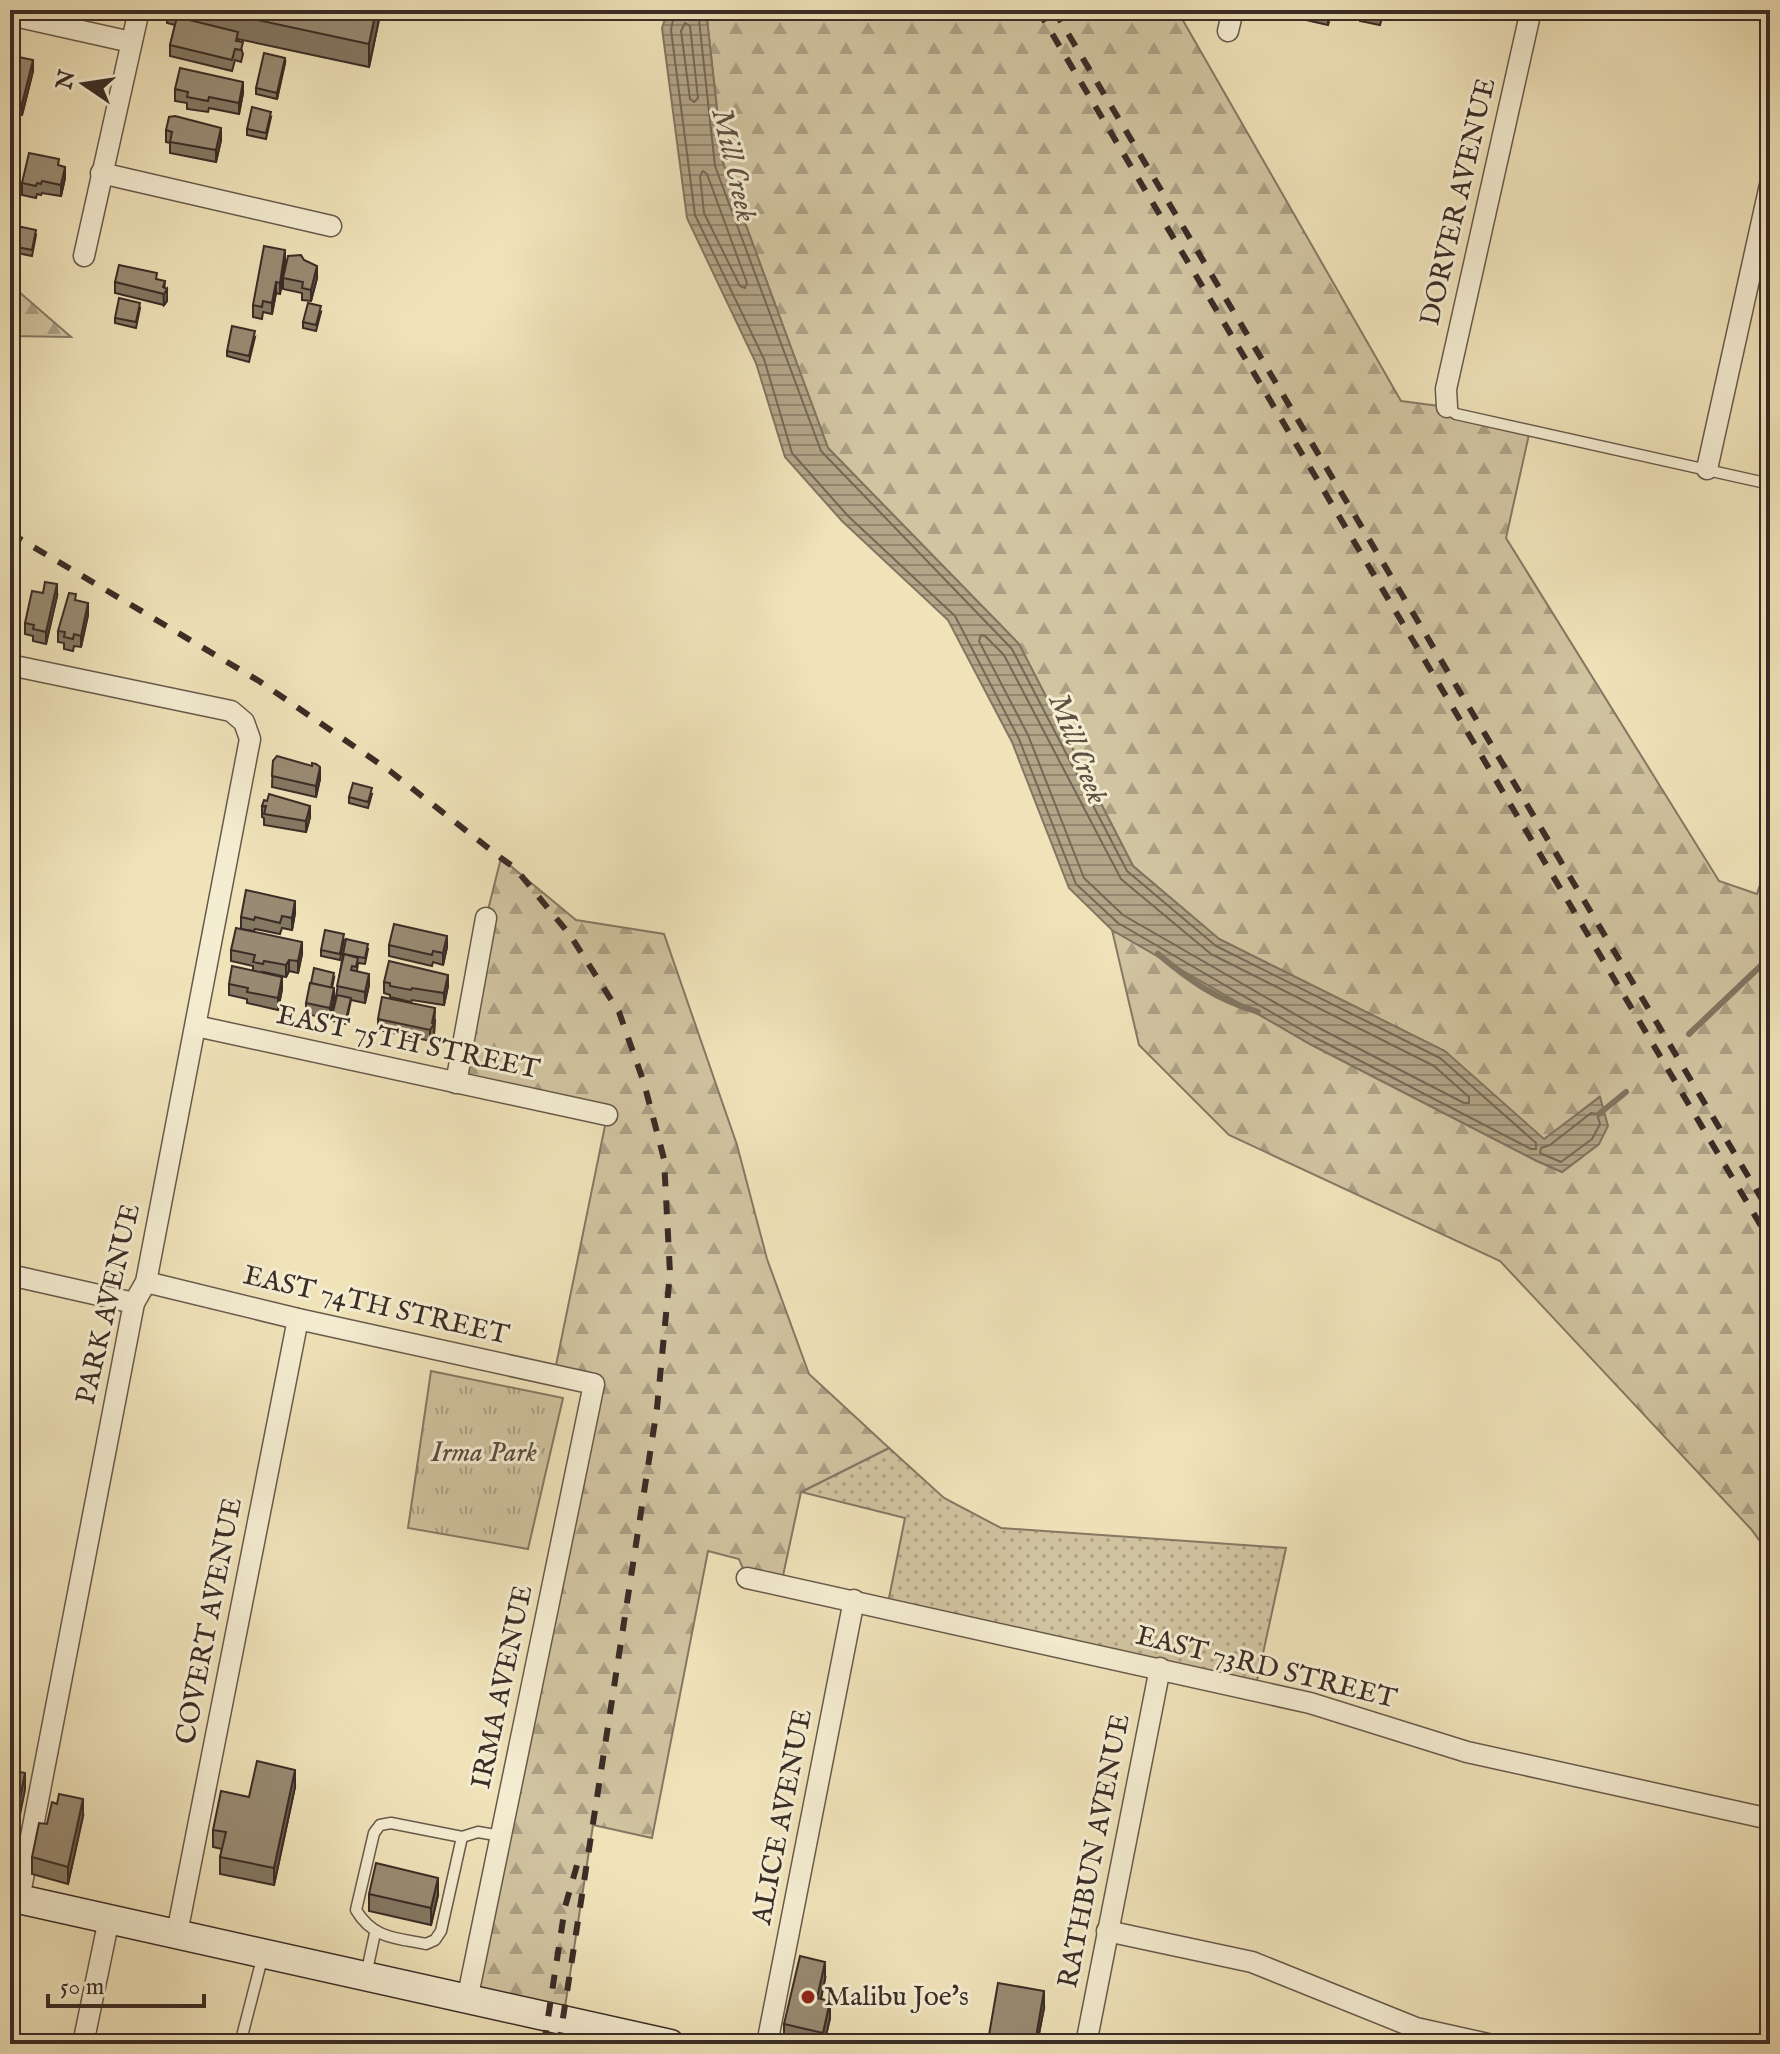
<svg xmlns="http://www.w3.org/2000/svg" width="1780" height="2054" font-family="'IM FELL English',serif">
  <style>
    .grass { fill: url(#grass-dots); stroke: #867864; stroke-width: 2 }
    .forest { fill: url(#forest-firs); stroke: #867864; stroke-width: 2 }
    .park { fill: url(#park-tufts); stroke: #867864; stroke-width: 2 }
    .water { fill: url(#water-rules); stroke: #827561; stroke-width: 2 }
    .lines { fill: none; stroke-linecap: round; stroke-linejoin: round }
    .shore { stroke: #766857; stroke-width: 2 }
    .stream { stroke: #827561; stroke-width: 6 }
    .lane-casing { stroke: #685a4b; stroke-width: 13 }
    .street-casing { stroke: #685a4b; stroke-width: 23 }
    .secondary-casing { stroke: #3a2c26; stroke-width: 31 }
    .lane { stroke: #f5edd2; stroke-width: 10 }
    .street { stroke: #f5edd2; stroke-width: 20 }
    .secondary { stroke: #f5edd2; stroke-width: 28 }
    .rail { stroke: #3a2c26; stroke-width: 6; stroke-dasharray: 14 14; stroke-linecap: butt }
    .wall { fill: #847863; stroke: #3a2c26; stroke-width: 2 }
    .shaded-wall { fill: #6b6150; stroke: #3a2c26; stroke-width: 2 }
    .building { fill: #998b73; stroke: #3a2c26; stroke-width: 2 }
    .poi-dot { fill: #8f2418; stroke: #f5edd2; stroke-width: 3 }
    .labels { text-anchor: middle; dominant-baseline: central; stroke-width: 6; stroke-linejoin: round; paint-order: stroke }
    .street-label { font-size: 28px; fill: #3a2c26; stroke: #f5edd2 }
    .park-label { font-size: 28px; font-style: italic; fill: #584a3f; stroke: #f5edd2 }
    .poi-label { font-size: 28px; fill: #3a2c26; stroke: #f5edd2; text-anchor: start }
    .water-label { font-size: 30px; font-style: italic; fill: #5e5043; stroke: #f5edd2 }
  </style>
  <defs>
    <pattern id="grass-dots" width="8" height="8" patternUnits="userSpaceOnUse" patternTransform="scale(2)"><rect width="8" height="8" fill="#d1c4a1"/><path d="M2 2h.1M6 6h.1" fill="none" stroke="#ab9f83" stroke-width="1.8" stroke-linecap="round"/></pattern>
    <pattern id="forest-firs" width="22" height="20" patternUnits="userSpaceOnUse" patternTransform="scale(2)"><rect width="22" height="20" fill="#d1c4a1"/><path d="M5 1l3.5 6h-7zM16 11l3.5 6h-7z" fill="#ab9f83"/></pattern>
    <pattern id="park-tufts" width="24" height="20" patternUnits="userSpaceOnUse" patternTransform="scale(2)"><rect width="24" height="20" fill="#d1c4a1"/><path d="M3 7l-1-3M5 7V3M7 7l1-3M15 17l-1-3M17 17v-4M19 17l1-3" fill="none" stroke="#ab9f83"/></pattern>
    <pattern id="water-rules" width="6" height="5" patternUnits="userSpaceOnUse" patternTransform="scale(2)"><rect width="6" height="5" fill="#b2a588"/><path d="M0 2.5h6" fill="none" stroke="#92876f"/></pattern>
  </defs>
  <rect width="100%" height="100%" fill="#f0e3ba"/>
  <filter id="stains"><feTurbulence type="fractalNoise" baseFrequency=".0025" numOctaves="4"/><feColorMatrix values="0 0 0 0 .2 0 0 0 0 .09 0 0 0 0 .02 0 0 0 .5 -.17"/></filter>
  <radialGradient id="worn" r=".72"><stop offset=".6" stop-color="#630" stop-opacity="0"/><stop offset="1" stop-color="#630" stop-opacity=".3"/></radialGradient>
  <path class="grass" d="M889 1448 944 1498 1001 1528 1286 1548 1255 1690 887 1608 905 1518 801 1492Z"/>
  <g class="forest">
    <path d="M713 10H1177L1401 401 1447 407 1530 430 1506 538 1719 881 1757 894 1770 854V1555L1751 1529 1500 1261 1229 1135 1139 1045 1112 930 1310 1044 1537 1161 1562 1172 1599 1144V1097L1544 1140 1444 1051 1219 939 1133 866 1019 644 828 448 723 163 707 19Z"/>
    <path d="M10 284 71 337 10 336Z"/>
    <path d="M501 858 576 920 664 934 737 1145 767 1259 809 1374 889 1448 801 1492 781 1585 747 1578 739 1559 708 1551 652 1838 593 1825 563 2020 467 2000 593 1385 554 1375 607 1116 456 1083 486 918Z"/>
  </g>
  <path class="park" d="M431 1371 563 1398 528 1549 408 1528Z"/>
  <path class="water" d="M668 10H713L707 19 723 163 828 448 1019 644 1133 866 1219 939 1445 1051 1544 1139 1600 1097 1608 1126 1599 1144 1562 1172 1537 1161 1310 1044 1112 930 1069 888 1012 742 948 620 842 521 785 457 756 363 687 218 662 28Z"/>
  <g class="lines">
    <g class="shore">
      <path d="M675 10 671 30 695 215 764 359 792 453 848 516 955 616 1019 739 1076 884 1118 923 1314 1037 1531 1149H1536V1143L1440 1058 1216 946 1127 871 1012 649 821 451 715 166 699 20 703 10"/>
      <path d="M685 23 690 26 698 98 694 102 690 99 681 31Z"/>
      <path d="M703 171 707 174 747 283 745 288 740 286 704 213 700 176Z"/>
      <path d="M981 635 985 636 1004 655 1121 879 1211 954 1434 1066 1469 1097V1103H1464L1319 1028 1123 915 1084 878 1028 735 979 641Z"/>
      <path d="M1591 1113 1597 1114 1600 1124 1592 1139 1561 1162 1540 1153 1541 1148 1550 1145Z"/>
    </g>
    <g class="stream">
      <path d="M1158 954C1191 982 1216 999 1258 1012"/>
      <path d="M1689 1034 1770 957"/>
      <path d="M1599 1114 1626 1092"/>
    </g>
    <g class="lane-casing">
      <g id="lane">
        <path d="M1447 407 1456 414 1770 484"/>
        <path d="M391 1823 462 1837 441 1931 435 1940 426 1944C397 1938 373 1939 356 1910L374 1833 380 1825Z"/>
        <path d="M462 1837 478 1832 501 1836"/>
        <path d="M366 1975 375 1933"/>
        <path d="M241 2040 258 2044"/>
        <path d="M240 2044 263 1955"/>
      </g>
    </g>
    <g class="street-casing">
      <g id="street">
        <path d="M10 15 131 42"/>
        <path d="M1228 31 1233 10"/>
        <path d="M101 173 331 226"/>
        <path d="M84 256 139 10"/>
        <path d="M1447 407 1446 389 1531 10"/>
        <path d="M1707 469 1770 185"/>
        <path d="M10 665 231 711 244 722 250 739 146 1282 134 1303 19 1899"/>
        <path d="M196 1026 607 1115"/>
        <path d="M456 1083 486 918"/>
        <path d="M10 1275 134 1303"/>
        <path d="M146 1282 298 1319 594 1384 467 2000"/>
        <path d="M747 1578 1310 1703 1467 1752 1770 1819"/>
        <path d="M1107 1931 1252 1962 1416 2028 1488 2044"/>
        <path d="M177 1933 298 1319"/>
        <path d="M83 2044 109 1919"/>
        <path d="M767 2044 854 1600"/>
        <path d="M1086 2044 1160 1668"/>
      </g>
    </g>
    <g class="secondary-casing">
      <path id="secondary" d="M10 1897 670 2044"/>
    </g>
    <use href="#lane" class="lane"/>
    <use href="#street" class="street"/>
    <use href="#secondary" class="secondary"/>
    <g class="rail">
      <path d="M1038 10 1770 1241"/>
      <path d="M1054 10 1770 1213"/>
      <path d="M10 533 259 681 390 771 501 858 515 868 570 935 619 1012 644 1083 664 1159 670 1273 657 1408 559 2044"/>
      <path d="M544 2044 565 1907 577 1865"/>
    </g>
  </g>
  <g class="wall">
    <path d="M167 10H381L369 67 238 39 243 54 241 62 235 60 232 71 170 56V45L175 25 167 23Z"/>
    <path d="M1284 10H1331L1328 25 1284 15Z"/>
    <path d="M1361 10H1384L1380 25 1360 21Z"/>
    <path d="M285 63 277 99 256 94V88Z"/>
    <path d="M10 70 33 71 22 115 10 112Z"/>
    <path d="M175 89 243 93 239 114 209 108 208 112 187 109V103L175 101Z"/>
    <path d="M271 117 266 139 247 135V129Z"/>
    <path d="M166 130 221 140 216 162 170 153V143L166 142Z"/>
    <path d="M59 166 65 178 61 196 42 193 41 195 37 194 36 198 22 195V183Z"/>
    <path d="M36 235 32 256 12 252V246Z"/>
    <path d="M285 262 280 294 276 293 272 314 263 312 262 319 253 317V305Z"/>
    <path d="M283 278H317L311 301 302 300V293L283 289Z"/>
    <path d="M157 279 165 288 167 301 164 305 115 293V282Z"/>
    <path d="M140 308 136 328 115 323V318Z"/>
    <path d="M321 312 316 331 303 328V322Z"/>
    <path d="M255 337 249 362 227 356V351Z"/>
    <path d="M57 596 46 644 33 641V636L25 634V623Z"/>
    <path d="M76 601 88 615 81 647 74 646 73 651 64 649V643L58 642V631Z"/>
    <path d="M273 761 320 779 316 797 272 787Z"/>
    <path d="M372 794 368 808 349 803V797Z"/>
    <path d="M262 806 310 817 306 832 264 825V818L262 817Z"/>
    <path d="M295 913 292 930 282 928 280 934 255 929 254 931 241 929V917Z"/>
    <path d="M344 940 340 960 321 956V950Z"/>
    <path d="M389 945 447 947 443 965 433 962 432 966 389 956Z"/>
    <path d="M368 949 365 964 358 963 357 971 369 985 365 1003 351 1000 346 1024 332 1021 343 954Z"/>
    <path d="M231 950 302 954 298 973 289 971 286 977 264 972 282 989 278 1010 247 1003V999L229 995V984L253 971V966L231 961Z"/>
    <path d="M334 978 332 988 334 1000 330 1019 306 1014V1003Z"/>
    <path d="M384 982 448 986 444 1005 412 1000 411 1002 390 997V995L384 993Z"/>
    <path d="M378 1019 435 1020 434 1035 430 1041 378 1030Z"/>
    <path d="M295 1787 274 1885 220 1874V1857L222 1849 213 1847V1830L249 1797Z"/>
    <path d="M83 1816 68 1884 32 1874V1857Z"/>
    <path d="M369 1894 438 1895 431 1925 369 1911Z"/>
    <path d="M825 1979 821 1999 830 2018 824 2044H796L784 2041V2024Z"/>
    <path d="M1044 2008 1037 2044H989V2035Z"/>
  </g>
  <g class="shaded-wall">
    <path d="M376 10H381L369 67V44Z"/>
    <path d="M1329 10H1331L1328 25V13Z"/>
    <path d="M285 58V63L277 99V93Z"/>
    <path d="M33 60V71L22 115V104Z"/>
    <path d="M243 82V93L239 114V103Z"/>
    <path d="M221 128V140L216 162V150Z"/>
    <path d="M65 167V178L61 196V185Z"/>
    <path d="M285 250V262L280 294V283Z"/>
    <path d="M317 266V278L311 301V290Z"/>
    <path d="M165 281 164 293 167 289V301L164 305 163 287Z"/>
    <path d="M276 282V293L272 314V303Z"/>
    <path d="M57 584V596L46 644V632Z"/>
    <path d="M88 603V615L81 647V636Z"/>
    <path d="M320 767V779L316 797V786Z"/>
    <path d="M310 806V817L306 832V821Z"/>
    <path d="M295 901V913L292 930V918Z"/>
    <path d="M447 936V947L443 965V953Z"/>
    <path d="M302 942V954L298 973V961Z"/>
    <path d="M289 960V971L286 977V965Z"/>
    <path d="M369 974V985L365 1003V992Z"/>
    <path d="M448 975V986L444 1005V993Z"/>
    <path d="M282 977V989L278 1010V998Z"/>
    <path d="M334 988V1000L330 1019V1008Z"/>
    <path d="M435 1008 434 1035 430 1041V1030Z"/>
    <path d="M295 1770V1787L274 1885V1868Z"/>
    <path d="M25 1773V1790L11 1859V1842Z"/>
    <path d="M83 1799V1816L68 1884V1867Z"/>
    <path d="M438 1878V1895L431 1925V1908Z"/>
    <path d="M825 1962V1979L817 2015V1998Z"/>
    <path d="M1044 1991V2008L1037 2044H1035Z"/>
    <path d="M830 2001V2018L824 2044H823V2033Z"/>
  </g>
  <g class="building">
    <path d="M211 10H376L369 44Z"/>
    <path d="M1314 10H1329L1328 13Z"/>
    <path d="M1361 10H1383L1380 20 1360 15Z"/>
    <path d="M177 17 238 32 236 41 243 42 241 50 235 49 232 60 170 45Z"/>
    <path d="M264 53 285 58 277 93 256 88Z"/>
    <path d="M14 56 33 60 22 104 10 101V70Z"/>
    <path d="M180 68 243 82 239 103 209 97 208 101 187 97 188 92 175 89Z"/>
    <path d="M252 107 271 112 266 133 247 129Z"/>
    <path d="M175 116 221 128 216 150 170 142 172 132 166 130 169 117Z"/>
    <path d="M29 153 59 159 58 165 65 167 61 185 42 181 41 184 37 183 36 186 22 183Z"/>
    <path d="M17 226 36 230 32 250 12 246Z"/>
    <path d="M264 246 285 250 280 283 276 282 272 303 263 301 262 307 253 305Z"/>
    <path d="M301 255 304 260 317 266 311 290 302 288 303 282 283 278 288 256Z"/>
    <path d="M119 265 157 273 156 279 165 281 163 287 167 289 164 294 115 282Z"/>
    <path d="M119 298 140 303 136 322 115 318Z"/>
    <path d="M308 303 321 306 316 325 303 322Z"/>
    <path d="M232 326 255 331 249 356 227 351Z"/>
    <path d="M45 582 57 584 46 632 33 629 34 625 25 623 32 591 43 593Z"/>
    <path d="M69 593 76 594 75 600 88 603 81 636 74 634 73 639 64 637 65 632 58 631Z"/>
    <path d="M277 756 312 766V763L316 764 320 767 316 786 272 776 273 761Z"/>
    <path d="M353 783 372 788 368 802 349 797Z"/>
    <path d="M269 794 310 806 306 821 264 814 266 806H262L264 800 267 801Z"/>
    <path d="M246 890 295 901 292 918 282 916 280 923 255 917 254 920 241 917Z"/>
    <path d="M394 924 447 936 443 953 433 951 432 955 389 945Z"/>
    <path d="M236 928 302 942 298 961 289 960 286 965 264 961 263 964 253 962 255 955 231 950Z"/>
    <path d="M325 930 344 934 340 954 321 950Z"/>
    <path d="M346 939 368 944 365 958 343 954Z"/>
    <path d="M344 954 358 958 356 967 352 966 351 970 369 974 365 992 337 986Z"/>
    <path d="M389 961 448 975 444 993 412 988 411 990 390 986V983L384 982Z"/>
    <path d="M232 966 282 977 278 998 247 992 248 988 229 984Z"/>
    <path d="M314 968 334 973 331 988 311 983Z"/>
    <path d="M310 983 334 988 330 1008 306 1003Z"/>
    <path d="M337 995 351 998 346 1019 332 1016Z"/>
    <path d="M382 997 435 1008 432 1023 434 1024 430 1030 378 1019Z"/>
    <path d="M257 1761 295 1770 274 1868 220 1857 226 1832 213 1830 221 1791 249 1797Z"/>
    <path d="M10 1770 25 1773 11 1842H10Z"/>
    <path d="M59 1794 83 1799 68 1867 32 1857 39 1823 47 1824 52 1802 57 1804Z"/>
    <path d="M376 1863 438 1878 431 1908 369 1894Z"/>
    <path d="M800 1956 825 1962 817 1998 830 2001 823 2033 784 2024Z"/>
    <path d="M998 1983 1044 1991 1035 2043 989 2035Z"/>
  </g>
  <circle class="poi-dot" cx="808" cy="1997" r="8"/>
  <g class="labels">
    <g class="street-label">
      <text transform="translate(1459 202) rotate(-77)">DORVER AVENUE</text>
      <text transform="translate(408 1043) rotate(12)">EAST 75TH STREET</text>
      <text transform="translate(109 1304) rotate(-77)">PARK AVENUE</text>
      <text transform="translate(376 1306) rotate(13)">EAST 74TH STREET</text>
      <text transform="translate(210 1621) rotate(-79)">COVERT AVENUE</text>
      <text transform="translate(1266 1668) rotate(14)">EAST 73RD STREET</text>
      <text transform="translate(503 1687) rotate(-78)">IRMA AVENUE</text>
      <text transform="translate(783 1817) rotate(-79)">ALICE AVENUE</text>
      <text transform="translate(1095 1851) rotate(-79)">RATHBUN AVENUE</text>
    </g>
    <g class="park-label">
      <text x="484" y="1453">Irma Park</text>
    </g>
    <g class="poi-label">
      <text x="824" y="1997">Malibu Joe's</text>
    </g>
    <g class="water-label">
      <text transform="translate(733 165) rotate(77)">Mill Creek</text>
      <text transform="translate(1077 749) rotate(69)">Mill Creek</text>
    </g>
  </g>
  <rect width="1780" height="2054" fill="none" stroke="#f0e3ba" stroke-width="40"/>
  <rect x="12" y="12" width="1756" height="2030" fill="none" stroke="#3a2c26" stroke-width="4"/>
  <rect x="20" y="20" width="1740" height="2014" fill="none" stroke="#3a2c26" stroke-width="2"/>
  <g transform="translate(84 84) rotate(283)" stroke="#f5edd2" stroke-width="6" paint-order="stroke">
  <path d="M0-6L14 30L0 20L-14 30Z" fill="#3a2c26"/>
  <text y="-12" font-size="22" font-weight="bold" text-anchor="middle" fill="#3a2c26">N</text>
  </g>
  <path d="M48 1994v12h156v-12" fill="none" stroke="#3a2c26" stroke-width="4"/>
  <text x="60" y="1994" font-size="24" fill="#3a2c26" stroke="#f5edd2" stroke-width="6" paint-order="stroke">50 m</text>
  <rect width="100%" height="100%" filter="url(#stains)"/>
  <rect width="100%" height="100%" fill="url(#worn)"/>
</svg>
